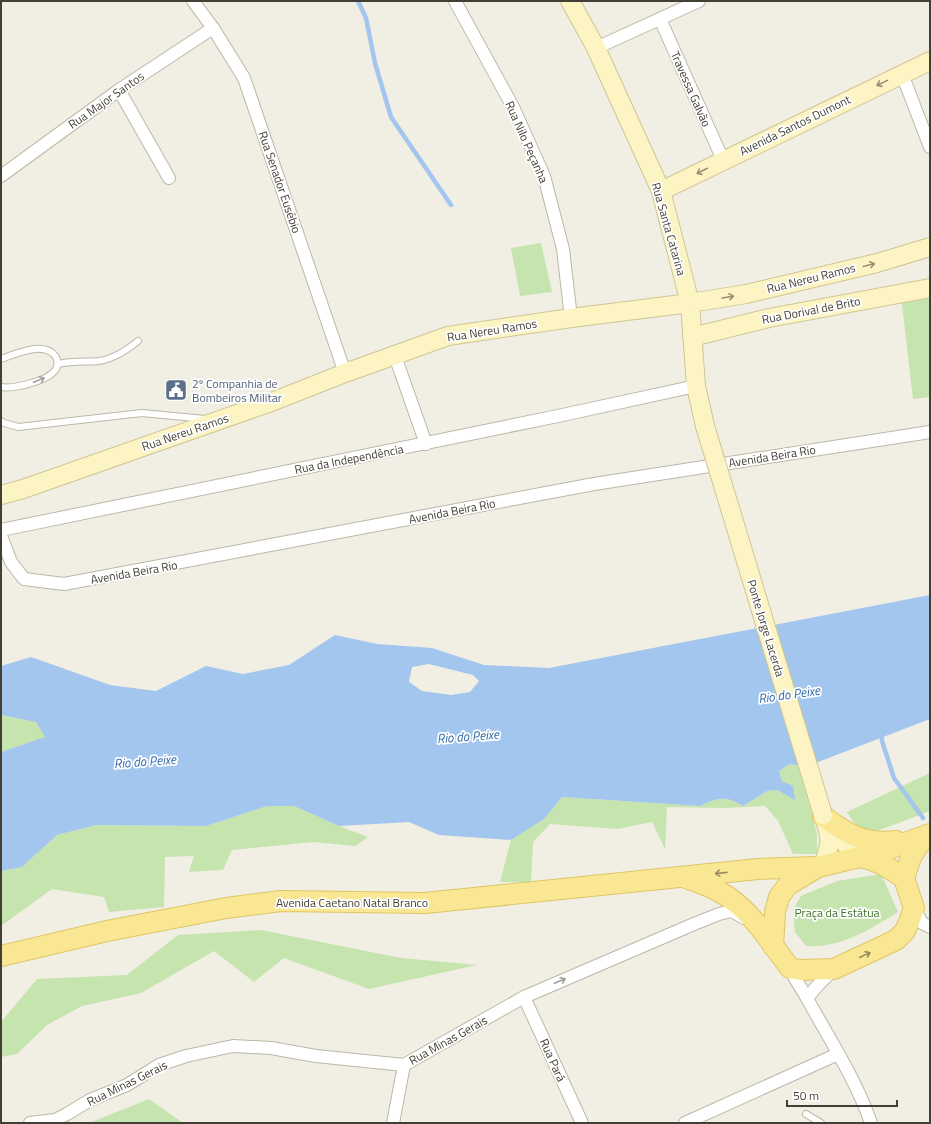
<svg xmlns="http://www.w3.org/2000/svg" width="931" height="1124" font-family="'Titillium Web',sans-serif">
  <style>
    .green { fill: #c6e4ae }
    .water { fill: #a2c6ed; fill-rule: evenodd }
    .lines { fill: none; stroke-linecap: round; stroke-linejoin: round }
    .stream { stroke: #a2c6ed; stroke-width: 4.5 }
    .lane-casing { stroke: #bcb7a7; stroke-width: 8 }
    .street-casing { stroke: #bcb7a7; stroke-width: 14 }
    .secondary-casing { stroke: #d0c695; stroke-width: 20 }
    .primary-casing { stroke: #dec665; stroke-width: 22 }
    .lane { stroke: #fff; stroke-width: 6 }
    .street { stroke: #fff; stroke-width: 12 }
    .secondary { stroke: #fcf4c3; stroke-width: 18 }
    .primary { stroke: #fae794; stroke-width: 20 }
    .secondary-bridge-casing { stroke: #d0c695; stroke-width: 20; stroke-linecap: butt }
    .secondary-bridge { stroke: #fcf4c3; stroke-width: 18 }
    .oneway { stroke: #969074 }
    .oneway2 { stroke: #a19f9a }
    .oneway3 { stroke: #958b5f }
    .labels { text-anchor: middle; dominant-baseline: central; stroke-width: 3.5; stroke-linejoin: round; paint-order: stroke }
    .street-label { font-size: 12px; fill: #433f34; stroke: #fff }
    .service-label { font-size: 12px; fill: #4e5e75; stroke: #fff; text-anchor: start }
    .park-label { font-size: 12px; fill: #3e722a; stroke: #fff }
    .water-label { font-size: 13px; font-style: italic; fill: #326caa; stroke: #fff }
  </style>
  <rect width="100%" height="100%" fill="#f1eee4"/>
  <g class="green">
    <path d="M541 243 552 292 520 296 511 248Z"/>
    <path d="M930 292V397L913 399 901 296Z"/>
    <path d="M1 715 36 722 46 737 1 752Z"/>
    <path d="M790 764 799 766 817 834V854H793L778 821 765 806 724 808 667 807 665 849 652 822 617 829 550 824 533 842 531 882H500L511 840 544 819 562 797 700 806C717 798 726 795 743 806L767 791 777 790 795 799 782 781 779 771Z"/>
    <path d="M930 773V811L877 831 856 826 847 812Z"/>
    <path d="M267 806H294L339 826 368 837 355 846 314 842 232 850 223 870 189 872 194 856 165 857 164 907 109 912 104 897 52 889 1 926V871L22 867 57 835 96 825 206 826Z"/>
    <path d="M881 874 898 912C869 930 841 948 806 946L795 932 793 910 801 896 837 881Z"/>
    <path d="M261 930 401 958 477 965 369 989 284 958 254 982 214 951 141 993 82 1006 47 1025 17 1054 1 1057V1022L37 979 127 975 178 935Z"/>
    <path d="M149 1099 183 1123H89Z"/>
  </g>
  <path class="water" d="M930 595V719L805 767 790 764 779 771 782 781 793 786 795 800 777 790 767 791 743 806C726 795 717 798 700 806L562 797 544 819 511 840 439 835 409 822 339 826 294 806H267L206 826 96 825 57 835 22 867 1 871V752L45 737 36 722 1 715V666L31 657 110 685 156 691 206 666 243 674 289 665 335 635 377 644 432 648 484 665 549 668ZM429 664 473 675 479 681 470 692 451 695 422 691 409 682 412 667Z"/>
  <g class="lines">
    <g class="stream">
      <path d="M358 1 366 18 375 63 391 117 451 205"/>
      <path d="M881 731 882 741 894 778 923 818"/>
    </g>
    <g class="lane-casing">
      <g id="lane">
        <path d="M1 359C15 354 45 340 56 357 58 361 58 365 56 369 49 381 14 389 1 387"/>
        <path d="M58 364C72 361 85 362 99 361 113 359 127 350 138 341"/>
        <path d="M1 421 4 423 18 427 142 413 205 419"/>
        <path d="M806 1114 821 1123"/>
      </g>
    </g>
    <g class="street-casing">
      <g id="street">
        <path d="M193 1 213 28 244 78 345 373"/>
        <path d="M455 1 513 107 544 176 563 249 571 318"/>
        <path d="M660 19 723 160"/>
        <path d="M596 48 699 1"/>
        <path d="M902 74 930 147"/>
        <path d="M119 90 169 178"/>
        <path d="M1 176 119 90 213 28"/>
        <path d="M395 356 426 444"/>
        <path d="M1 530 558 416 696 386"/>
        <path d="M1 536 11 562 24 579 64 584 594 484 930 432"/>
        <path d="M914 908 922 923 930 927"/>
        <path d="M790 968C795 980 802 989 808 1000 830 1040 856 1080 871 1123"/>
        <path d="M524 997 582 1123"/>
        <path d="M807 998 818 985 834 969"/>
        <path d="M30 1123 55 1120 67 1114 90 1100 127 1085 159 1065 186 1056 233 1046 271 1048 316 1056 404 1065 524 997 694 924 719 914 732 911 744 918"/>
        <path d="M393 1123 404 1065"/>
        <path d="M685 1123 838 1054"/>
      </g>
    </g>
    <g class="secondary-casing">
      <g id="secondary">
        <path d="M570 1 596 48 661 191 690 303 696 386 705 426"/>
        <path d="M661 191 930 61"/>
        <path d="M692 337 769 318 930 288"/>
        <path d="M1 495 23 489 274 401 345 373 448 336 571 318 690 303 746 294 877 263 930 247"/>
        <path d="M828 828 860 857"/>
        <path d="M822 866C832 846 831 835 823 815"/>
      </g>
    </g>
    <g class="primary-casing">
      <g id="primary">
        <path d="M823 816C847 834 865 845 896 841"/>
        <path d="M686 878C697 882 710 886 720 892 751 909 769 941 790 968L800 970 834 969 896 940 905 931 909 922 914 908 904 878 887 867 874 861 860 857"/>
        <path d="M904 878 911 857 925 836"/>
        <path d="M773 946 775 912 779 897 788 885 818 867 880 852 930 834"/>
        <path d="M1 956 107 931 226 908 281 901 425 903 758 869 818 867"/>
      </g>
    </g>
    <use href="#lane" class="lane"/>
    <use href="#street" class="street"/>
    <use href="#secondary" class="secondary"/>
    <use href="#primary" class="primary"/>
    <g class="secondary-bridge-casing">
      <path id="secondary-bridge" d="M705 426 823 815"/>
    </g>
    <use href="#secondary-bridge" class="secondary-bridge"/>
  </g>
  <defs><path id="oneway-shaft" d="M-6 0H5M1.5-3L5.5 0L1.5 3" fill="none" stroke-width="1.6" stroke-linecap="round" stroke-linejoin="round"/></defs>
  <g class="oneway">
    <use href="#oneway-shaft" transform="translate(882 83) rotate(154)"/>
    <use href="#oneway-shaft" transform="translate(702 171) rotate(153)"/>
    <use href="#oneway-shaft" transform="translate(869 265) rotate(-14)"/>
    <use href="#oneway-shaft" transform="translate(728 297) rotate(-9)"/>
  </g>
  <g class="oneway2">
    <use href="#oneway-shaft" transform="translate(39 380) rotate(-22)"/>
    <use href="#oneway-shaft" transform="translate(560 981) rotate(-23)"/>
  </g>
  <g class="oneway3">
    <use href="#oneway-shaft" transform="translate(721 873) rotate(174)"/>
    <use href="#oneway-shaft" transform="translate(865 955) rotate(-25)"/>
  </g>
  <defs>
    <g id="civic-square" transform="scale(1.15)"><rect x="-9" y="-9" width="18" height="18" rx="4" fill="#5c6f8a" stroke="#fff"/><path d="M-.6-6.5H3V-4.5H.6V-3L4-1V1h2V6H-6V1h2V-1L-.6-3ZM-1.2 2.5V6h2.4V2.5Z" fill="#fff"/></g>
  </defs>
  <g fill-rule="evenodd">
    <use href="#civic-square" x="176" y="390"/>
  </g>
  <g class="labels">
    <g class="street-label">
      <text transform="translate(691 89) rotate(66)">Travessa Galvão</text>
      <text transform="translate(106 100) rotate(-35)">Rua Major Santos</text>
      <text transform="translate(795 125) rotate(-26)">Avenida Santos Dumont</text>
      <text transform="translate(527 142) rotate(66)">Rua Nilo Peçanha</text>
      <text transform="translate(280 182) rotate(71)">Rua Senador Eusébio</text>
      <text transform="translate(669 229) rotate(74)">Rua Santa Catarina</text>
      <text transform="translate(811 278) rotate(-14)">Rua Nereu Ramos</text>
      <text transform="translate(811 310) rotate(-11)">Rua Dorival de Brito</text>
      <text transform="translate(492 330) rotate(-9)">Rua Nereu Ramos</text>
      <text transform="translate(185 432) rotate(-19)">Rua Nereu Ramos</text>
      <text transform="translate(772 456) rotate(-9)">Avenida Beira Rio</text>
      <text transform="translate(349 459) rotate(-11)">Rua da Independência</text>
      <text transform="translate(452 511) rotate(-11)">Avenida Beira Rio</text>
      <text transform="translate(134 572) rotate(-10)">Avenida Beira Rio</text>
      <text transform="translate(766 628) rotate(73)">Ponte Jorge Lacerda</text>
      <text x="352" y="902">Avenida Caetano Natal Branco</text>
      <text transform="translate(448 1040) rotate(-29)">Rua Minas Gerais</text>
      <text transform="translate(553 1060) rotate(66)">Rua Pará</text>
      <text transform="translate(127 1083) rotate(-26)">Rua Minas Gerais</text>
    </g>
    <g class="service-label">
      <text x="192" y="383">2º Companhia de<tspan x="192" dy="14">Bombeiros Militar</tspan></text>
    </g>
    <g class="park-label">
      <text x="837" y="912">Praça da Estátua</text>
    </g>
    <g class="water-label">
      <text transform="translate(789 694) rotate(-8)">Rio do Peixe</text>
      <text transform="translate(468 736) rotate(-4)">Rio do Peixe</text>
      <text transform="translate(145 761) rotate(-4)">Rio do Peixe</text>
    </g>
  </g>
  <rect width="931" height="1124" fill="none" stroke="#433f34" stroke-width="4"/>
  <path d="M787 1100v6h110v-6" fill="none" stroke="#433f34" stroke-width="2"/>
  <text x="793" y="1100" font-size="12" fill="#433f34" stroke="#ffffff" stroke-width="3" paint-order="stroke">50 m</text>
</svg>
